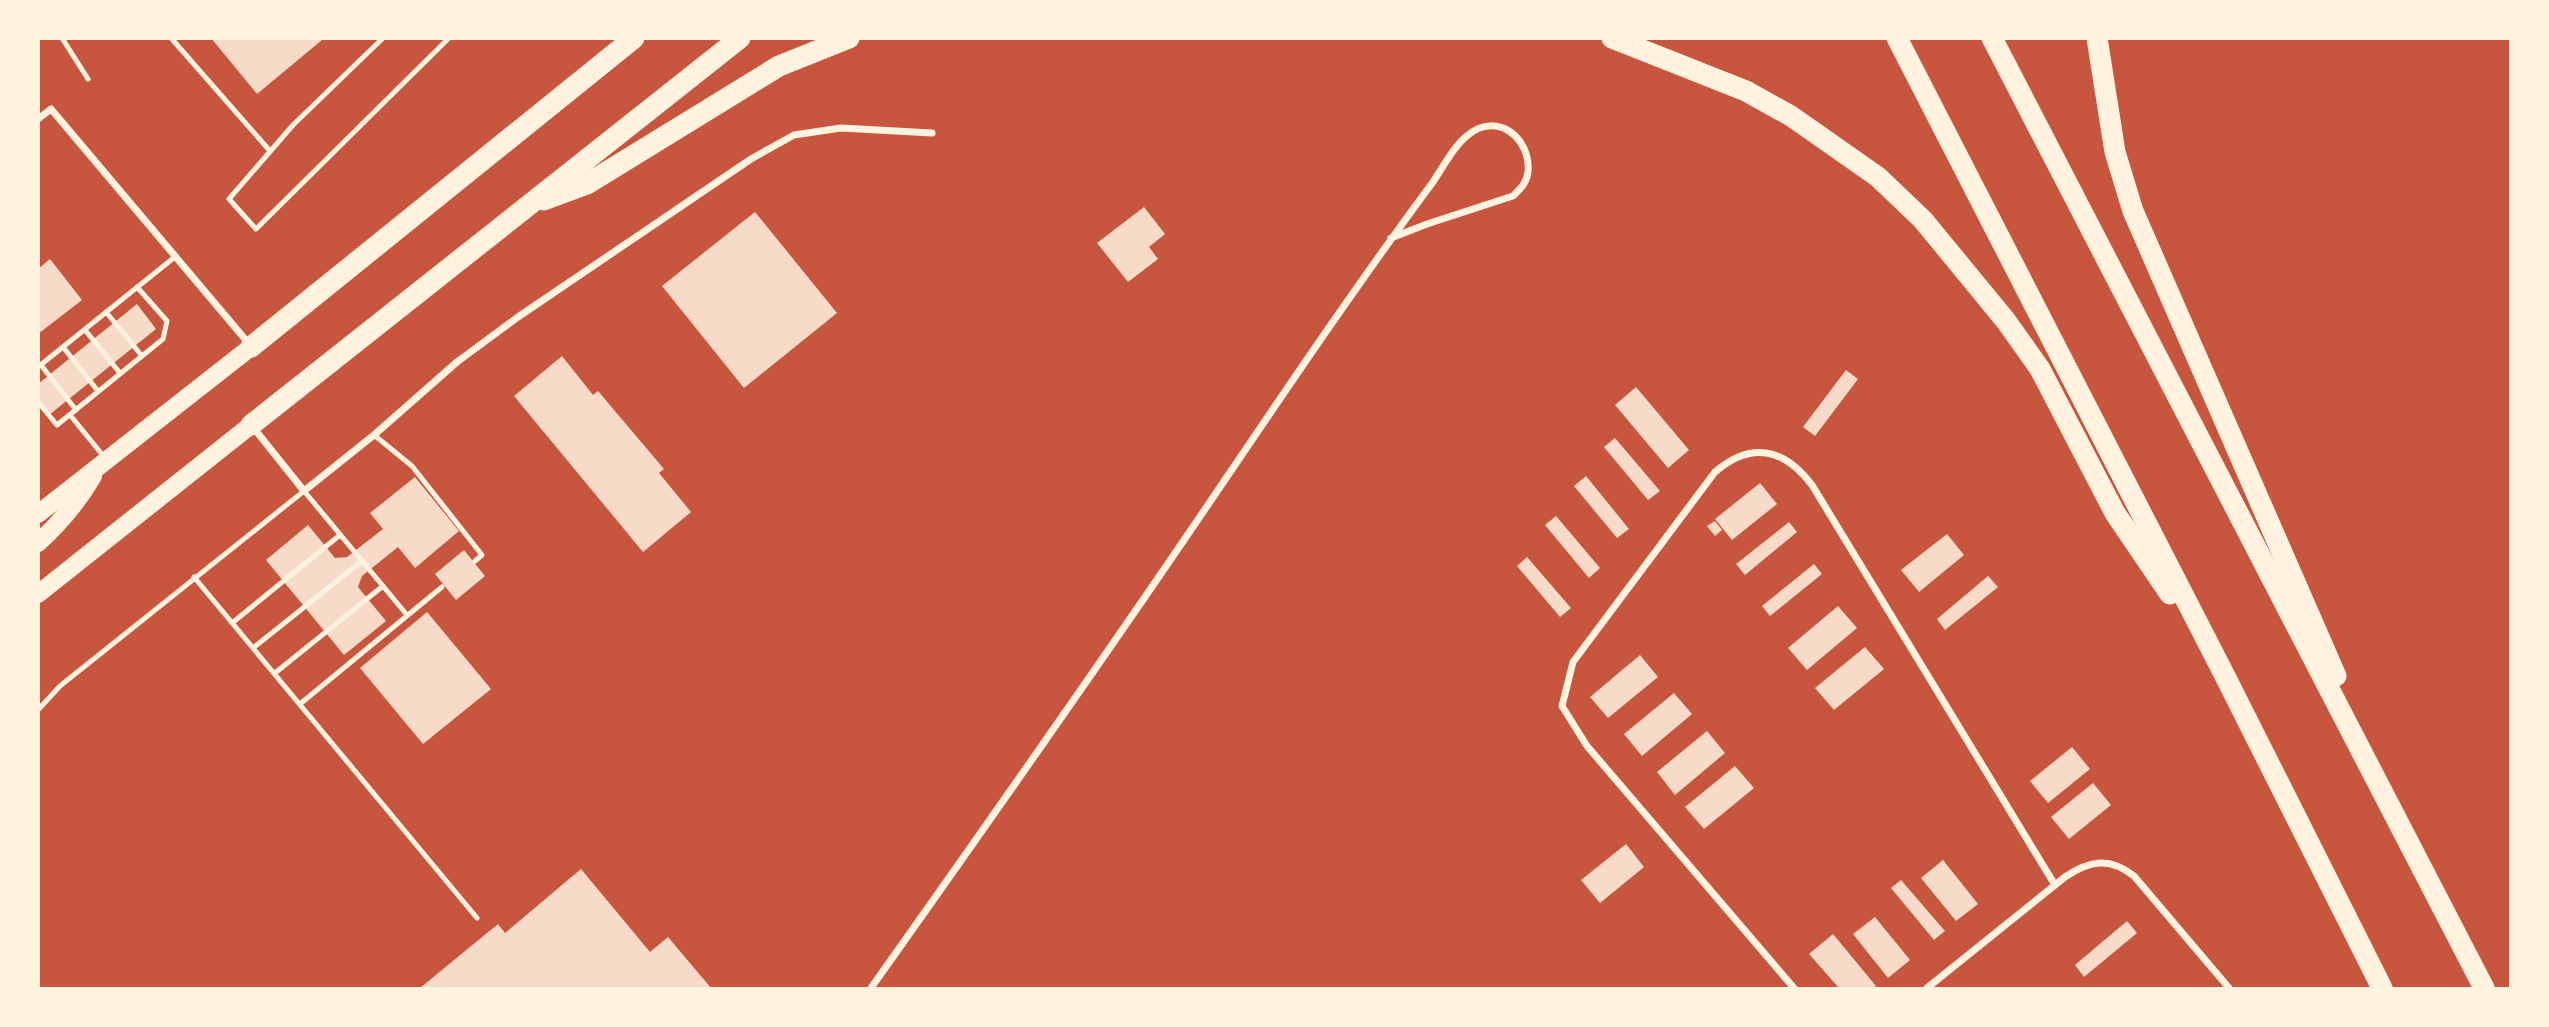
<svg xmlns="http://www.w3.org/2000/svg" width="2549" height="1027" font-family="'Asap Condensed',sans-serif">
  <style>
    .building { fill: #f7dbc8 }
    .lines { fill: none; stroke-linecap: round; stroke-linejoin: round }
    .service { stroke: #fff3e0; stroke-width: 5 }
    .minor { stroke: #fff3e0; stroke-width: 7 }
    .primary { stroke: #fff3e0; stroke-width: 18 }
    .motorway { stroke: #fff3e0; stroke-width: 21 }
  </style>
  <rect width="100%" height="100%" fill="#c8553d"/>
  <g class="building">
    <path d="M211 38H320L322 40 257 94Z"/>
    <path d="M1144 207 1165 234 1149 247 1158 259 1128 282 1097 243Z"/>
    <path d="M755 212 837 313 744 388 662 286Z"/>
    <path d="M50 259 82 300 38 334V269Z"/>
    <path d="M137 304 156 329 49 415 38 402V384Z"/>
    <path d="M562 356 593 395 598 391 664 469 659 473 691 512 643 552 514 396Z"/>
    <path d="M1846 370 1858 379 1815 436 1803 427Z"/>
    <path d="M1636 387 1689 450 1668 468 1615 405Z"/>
    <path d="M1615 438 1660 491 1648 500 1604 447Z"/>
    <path d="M1586 476 1629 529 1617 538 1574 486Z"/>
    <path d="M415 477 459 531 415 568 398 547 362 576 358 587 386 621 344 655 266 560 308 525 335 558 347 557 383 529 370 513Z"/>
    <path d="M1760 483 1777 504 1732 540 1715 519Z"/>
    <path d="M1556 516 1600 568 1589 578 1545 525Z"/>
    <path d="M1715 521 1722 530 1715 536 1707 526Z"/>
    <path d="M1789 522 1797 532 1745 575 1736 564Z"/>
    <path d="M1947 534 1964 555 1919 592 1901 570Z"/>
    <path d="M464 550 485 576 456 600 435 574Z"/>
    <path d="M1527 557 1571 608 1560 617 1517 566Z"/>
    <path d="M1814 564 1822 574 1770 616 1762 606Z"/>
    <path d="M1988 576 1998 587 1945 630 1937 619Z"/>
    <path d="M1838 606 1857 628 1807 670 1788 648Z"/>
    <path d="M427 612 491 689 423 744 360 668Z"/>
    <path d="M1865 647 1884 669 1834 710 1815 688Z"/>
    <path d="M1640 655 1658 677 1608 718 1590 697Z"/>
    <path d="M1674 693 1692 714 1642 756 1624 734Z"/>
    <path d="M1707 731 1725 753 1675 795 1657 772Z"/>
    <path d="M2072 747 2090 769 2048 803 2030 781Z"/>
    <path d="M1735 766 1754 788 1704 829 1685 807Z"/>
    <path d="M2093 783 2111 805 2069 839 2051 817Z"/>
    <path d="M1626 844 1644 867 1600 903 1581 880Z"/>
    <path d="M1943 860 1978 904 1956 921 1921 878Z"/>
    <path d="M581 869 650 952 668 937 711 988H420L498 924 505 933Z"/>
    <path d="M1901 880 1945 931 1934 940 1891 888Z"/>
    <path d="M1875 917 1910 960 1888 978 1853 934Z"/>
    <path d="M2127 921 2137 933 2084 977 2075 965Z"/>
    <path d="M1833 934 1876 986 1873 988H1839L1809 954Z"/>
  </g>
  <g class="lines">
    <g class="service">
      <path d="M62 38 88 79"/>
      <path d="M171 38 270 151"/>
      <path d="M383 38 293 125 229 199 256 229 449 38"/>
      <path d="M106 312 142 356"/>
      <path d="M85 330 120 373"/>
      <path d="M63 347 98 391"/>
      <path d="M41 365 76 410"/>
      <path d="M38 367 176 256"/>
      <path d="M38 402 57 425 163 339 167 321 137 287"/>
      <path d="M70 415 105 458"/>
      <path d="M374 435 412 466 482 555 475 561"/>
      <path d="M194 577 477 918"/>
      <path d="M232 623 340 535"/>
      <path d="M253 648 362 561"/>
      <path d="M275 673 383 586"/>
      <path d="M300 704 442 587"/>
      <path d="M38 710 60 686 304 491 407 615"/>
    </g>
    <g class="minor">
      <path d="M38 119 51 109 250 345"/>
      <path d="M252 426 304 491 374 435 457 362 518 317 751 159 794 135 841 128 932 133"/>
      <path d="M871 988C971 847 1071 705 1169 562 1256 435 1341 306 1433 182 1443 167 1454 146 1468 135 1497 111 1531 138 1528 172 1527 183 1519 190 1513 196L1427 224 1391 238"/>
      <path d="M1794 988 1587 746 1562 706 1573 662 1715 472C1751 441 1784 448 1812 485L2055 885"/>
      <path d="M1927 988 2065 877C2090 860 2110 857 2134 876L2229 988"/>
    </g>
    <g class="primary">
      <path d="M38 514 251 347"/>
      <path d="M38 543C60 523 78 502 93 476"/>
      <path d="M38 594 251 425"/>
    </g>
    <g class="motorway">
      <path d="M1612 38 1746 91 1791 116 1878 177 1923 220 2006 321 2040 369 2115 513 2170 594"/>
      <path d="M1897 38 2225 676 2382 988"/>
      <path d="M1992 38 2484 988"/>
      <path d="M2097 38 2115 152 2133 211 2336 676"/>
      <path d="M544 200 587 184 779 66 849 38"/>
      <path d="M251 347 634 38"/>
      <path d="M251 425 740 38"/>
    </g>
  </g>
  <rect width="2549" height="1027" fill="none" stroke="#fff3e0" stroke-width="80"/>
</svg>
